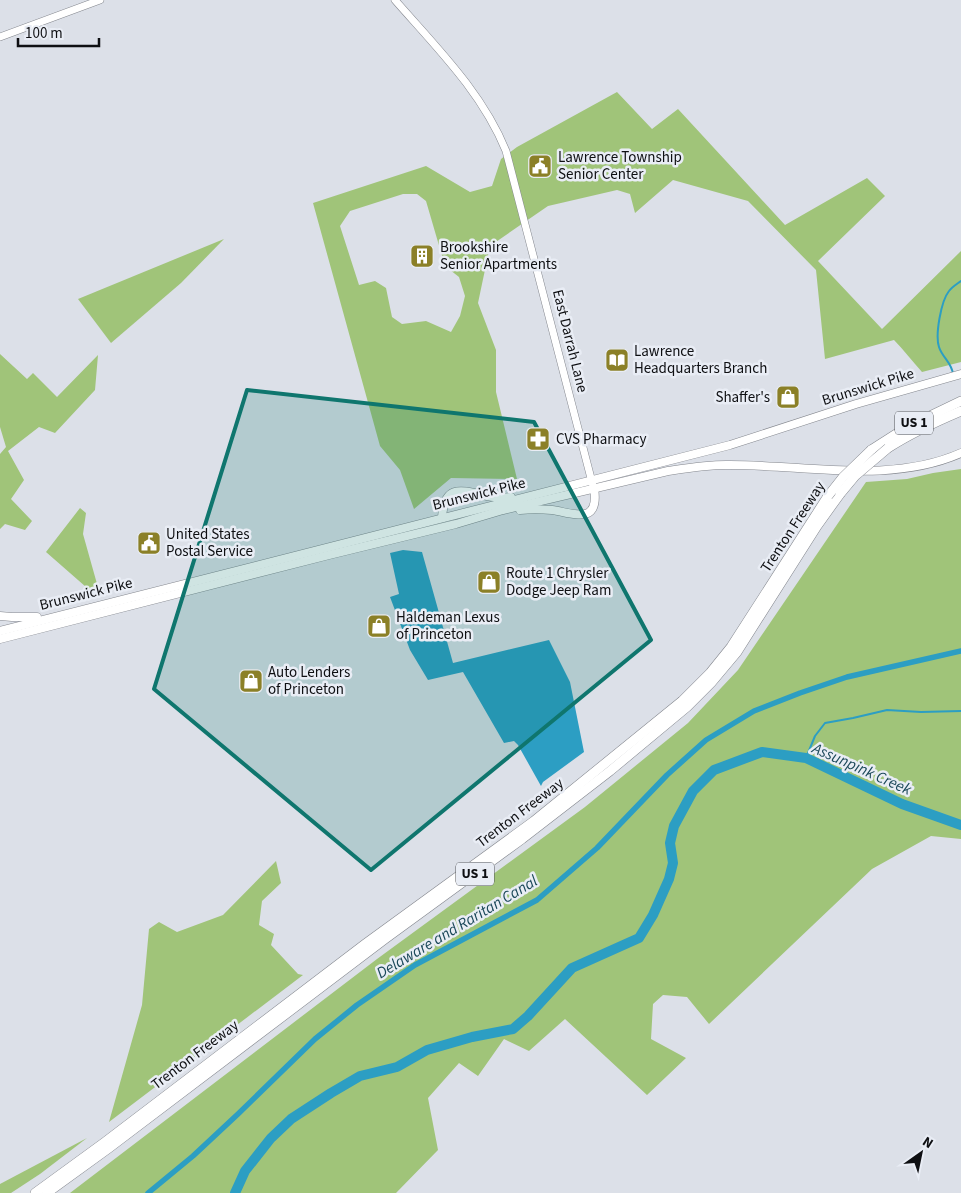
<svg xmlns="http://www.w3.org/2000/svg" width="961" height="1193" font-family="'Source Sans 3',sans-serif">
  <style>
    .green { fill: #a0c479; fill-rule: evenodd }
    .water { fill: #2c9ec3 }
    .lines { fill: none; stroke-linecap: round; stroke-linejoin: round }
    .stream { stroke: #2c9ec3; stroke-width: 2 }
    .canal { stroke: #2c9ec3; stroke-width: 5.5 }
    .river { stroke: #2c9ec3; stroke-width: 10 }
    .secondary-casing { stroke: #83868d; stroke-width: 8 }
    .primary-casing { stroke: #83868d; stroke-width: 9 }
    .highway-casing { stroke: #83868d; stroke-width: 10 }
    .secondary { stroke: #fff; stroke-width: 7 }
    .primary { stroke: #fff; stroke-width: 8 }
    .highway { stroke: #fff; stroke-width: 9 }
    .highway-bridge-casing { stroke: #83868d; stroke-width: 10; stroke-linecap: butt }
    .highway-bridge { stroke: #fff; stroke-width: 9 }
    .marked { fill: #0f766e; fill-opacity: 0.2; stroke: #0f766e; stroke-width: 4; stroke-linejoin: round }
    .labels { text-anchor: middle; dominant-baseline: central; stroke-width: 5; stroke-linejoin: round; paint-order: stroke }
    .shield { fill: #e9edf5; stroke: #505256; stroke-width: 1 }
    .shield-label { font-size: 14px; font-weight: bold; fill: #0e0f12 }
    .poi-label { font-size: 15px; fill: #0e0f12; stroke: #e9edf5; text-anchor: start }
    .street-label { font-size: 15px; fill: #0e0f12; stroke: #e9edf5 }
    .water-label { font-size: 16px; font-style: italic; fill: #1b4859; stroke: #e9edf5 }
  </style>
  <rect width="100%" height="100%" fill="#dce0e8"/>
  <g class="green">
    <path d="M617 92 652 129 678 109 785 225 867 178 885 196 818 261 882 329 961 251V362L922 372C912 361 904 350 894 340L825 359 816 270 748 201 673 180 635 213 630 194 617 190 548 206 490 246 478 303 496 350V392L517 479 451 478 414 509 400 470 380 446 313 203 426 166 470 192 492 186 501 159 517 147ZM403 194H417L426 201 445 266 459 277 465 296 460 316 451 332 426 321 402 324 392 317 386 288 375 281 359 285 340 226 350 211Z"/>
    <path d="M224 239 181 283 111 343 78 299Z"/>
    <path d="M0 354 27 379 33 373 57 397 98 355 95 390 55 433 39 427 8 451 24 480 11 499 32 521 25 530 5 524 0 529V454L6 447 0 427Z"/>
    <path d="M961 469V839L931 836 872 869 709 1024 687 997 663 995 653 1004 651 1039 686 1058 647 1095 565 1019 529 1051 504 1039 478 1076 459 1063 428 1098 438 1150 396 1193H70L377 959 585 807 688 723 738 670 866 482 907 479 933 473Z"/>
    <path d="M80 508 86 513 83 534 99 591 94 594 46 552Z"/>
    <path d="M276 861 281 883 262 901 259 925 274 934 271 945 298 974 303 975 109 1122 142 1005 149 929 159 922 177 932 223 915Z"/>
    <path d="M87 1138 40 1174 11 1193H0V1184Z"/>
  </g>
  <path class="water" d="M403 550 422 552 453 663 549 640 570 682 584 752 543 782 541 786 518 745 514 741 504 743 463 672 428 680 410 650 390 597 399 594 390 553Z"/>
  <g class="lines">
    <g class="stream">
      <path d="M953 374C952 363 942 357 939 347 935 335 941 301 949 291 952 287 957 284 961 281"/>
      <path d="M806 758 815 736 825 723 853 718 887 710 921 712 961 711"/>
    </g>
    <path class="canal" d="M148 1193 193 1156 238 1114 315 1039 357 1005 415 965 537 900 597 848 667 775 706 740 754 711 800 693 847 677 961 651"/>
    <path class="river" d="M235 1193 245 1171 271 1138 291 1119 331 1093 360 1076 397 1067 427 1050 472 1037 513 1029 528 1016 572 968 639 938 653 915 669 879 673 863 670 843 674 826 693 791 714 770 762 752 806 758 902 804 961 825"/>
    <g class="secondary-casing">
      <g id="secondary">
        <path d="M395 0C436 47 482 92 506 151L593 486"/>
        <path d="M0 37 100 0"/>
      </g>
    </g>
    <g class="primary-casing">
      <g id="primary">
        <path d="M520 510C530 509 541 509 552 510 573 513 600 526 594 488"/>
        <path d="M442 518C444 486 458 489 483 495 492 498 502 498 511 497"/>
        <path d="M0 616 12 617H37"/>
        <path d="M0 631 730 445 856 404 961 374"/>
        <path d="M0 639 329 555 456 524 503 510 668 471C688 468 706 465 726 465 802 464 889 485 961 453"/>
      </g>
    </g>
    <g class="highway-casing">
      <g id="highway">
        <path d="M888 448C911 433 935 422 961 411"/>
        <path d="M871 450 907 427 961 401"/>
        <path d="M35 1193 105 1142 365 944 534 821 682 701 710 673 731 647 828 496"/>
        <path d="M47 1193 109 1148 385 939 522 839 610 771 687 707 711 683 737 652 817 526 840 494"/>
      </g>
    </g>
    <use href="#secondary" class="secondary"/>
    <use href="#primary" class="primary"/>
    <use href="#highway" class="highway"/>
    <g class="highway-bridge-casing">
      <g id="highway-bridge">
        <path d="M840 494 855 476 888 448"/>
        <path d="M828 496 843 477 871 450"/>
      </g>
    </g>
    <use href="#highway-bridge" class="highway-bridge"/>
  </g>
  <path class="marked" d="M247 390 534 422 651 640 371 870 154 689Z"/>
  <defs>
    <g id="civic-square" transform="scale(1.25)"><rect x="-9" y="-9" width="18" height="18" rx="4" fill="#8b8027" stroke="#e9edf5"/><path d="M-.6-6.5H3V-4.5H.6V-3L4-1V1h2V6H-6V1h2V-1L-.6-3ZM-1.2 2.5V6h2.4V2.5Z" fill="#fff"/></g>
    <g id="building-square" transform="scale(1.25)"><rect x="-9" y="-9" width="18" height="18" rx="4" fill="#8b8027" stroke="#e9edf5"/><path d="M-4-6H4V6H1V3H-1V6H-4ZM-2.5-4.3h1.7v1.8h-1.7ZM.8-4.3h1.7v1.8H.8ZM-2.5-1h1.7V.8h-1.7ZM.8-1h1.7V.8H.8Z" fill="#fff"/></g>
    <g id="library-square" transform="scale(1.25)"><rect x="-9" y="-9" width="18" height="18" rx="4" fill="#8b8027" stroke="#e9edf5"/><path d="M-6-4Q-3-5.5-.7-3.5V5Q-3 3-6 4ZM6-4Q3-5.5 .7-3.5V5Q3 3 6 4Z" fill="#fff"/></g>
    <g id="shop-square" transform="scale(1.25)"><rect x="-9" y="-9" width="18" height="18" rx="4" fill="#8b8027" stroke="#e9edf5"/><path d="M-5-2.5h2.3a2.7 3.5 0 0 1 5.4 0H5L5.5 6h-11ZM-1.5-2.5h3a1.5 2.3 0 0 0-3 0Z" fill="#fff"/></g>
    <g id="pharmacy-square" transform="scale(1.25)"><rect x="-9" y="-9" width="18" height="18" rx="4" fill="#8b8027" stroke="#e9edf5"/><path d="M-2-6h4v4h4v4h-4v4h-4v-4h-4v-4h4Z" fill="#fff"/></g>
  </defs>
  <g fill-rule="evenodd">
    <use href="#civic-square" x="540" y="166"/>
    <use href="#building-square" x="422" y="256"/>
    <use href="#library-square" x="617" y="360"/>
    <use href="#shop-square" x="788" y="397"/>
    <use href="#pharmacy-square" x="538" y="439"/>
    <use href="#civic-square" x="149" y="543"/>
    <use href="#shop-square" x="489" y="582"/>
    <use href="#shop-square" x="379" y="626"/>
    <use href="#shop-square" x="251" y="681"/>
  </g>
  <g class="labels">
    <g class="shield">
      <rect x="895" y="411.5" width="38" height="23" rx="4"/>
      <rect x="456" y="862.5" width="38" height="23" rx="4"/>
    </g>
    <g class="shield-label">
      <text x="914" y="423">US 1</text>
      <text x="475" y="874">US 1</text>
    </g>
    <g class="poi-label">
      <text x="558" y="157">Lawrence Township<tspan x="558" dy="17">Senior Center</tspan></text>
      <text x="440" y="247">Brookshire<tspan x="440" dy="17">Senior Apartments</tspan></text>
      <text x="634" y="351">Lawrence<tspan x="634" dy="17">Headquarters Branch</tspan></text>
      <text x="770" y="397" text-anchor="end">Shaffer's</text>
      <text x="556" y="439">CVS Pharmacy</text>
      <text x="166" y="534">United States<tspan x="166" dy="17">Postal Service</tspan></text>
      <text x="506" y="573">Route 1 Chrysler<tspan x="506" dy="17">Dodge Jeep Ram</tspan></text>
      <text x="396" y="617">Haldeman Lexus<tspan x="396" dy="17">of Princeton</tspan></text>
      <text x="268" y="672">Auto Lenders<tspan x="268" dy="17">of Princeton</tspan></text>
    </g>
    <g class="street-label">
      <text transform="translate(570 341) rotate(76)">East Darrah Lane</text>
      <text transform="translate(868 387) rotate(-17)">Brunswick Pike</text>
      <text transform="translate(479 494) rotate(-14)">Brunswick Pike</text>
      <text transform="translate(793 527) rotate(-57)">Trenton Freeway</text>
      <text transform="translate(86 594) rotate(-14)">Brunswick Pike</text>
      <text transform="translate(520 813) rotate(-37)">Trenton Freeway</text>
      <text transform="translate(195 1055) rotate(-37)">Trenton Freeway</text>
    </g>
    <g class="water-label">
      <text transform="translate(862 769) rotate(24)">Assunpink Creek</text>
      <text transform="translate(457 927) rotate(-31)">Delaware and Raritan Canal</text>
    </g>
  </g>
  <g transform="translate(921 1153) rotate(33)" stroke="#e9edf5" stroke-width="4" paint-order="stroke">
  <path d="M0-4L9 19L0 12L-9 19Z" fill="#0e0f12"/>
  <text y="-8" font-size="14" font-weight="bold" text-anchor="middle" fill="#0e0f12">N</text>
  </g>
  <path d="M18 38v8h81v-8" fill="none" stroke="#0e0f12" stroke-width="2.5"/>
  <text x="25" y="38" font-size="15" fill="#0e0f12" stroke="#e9edf5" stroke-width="4" paint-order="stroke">100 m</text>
</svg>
